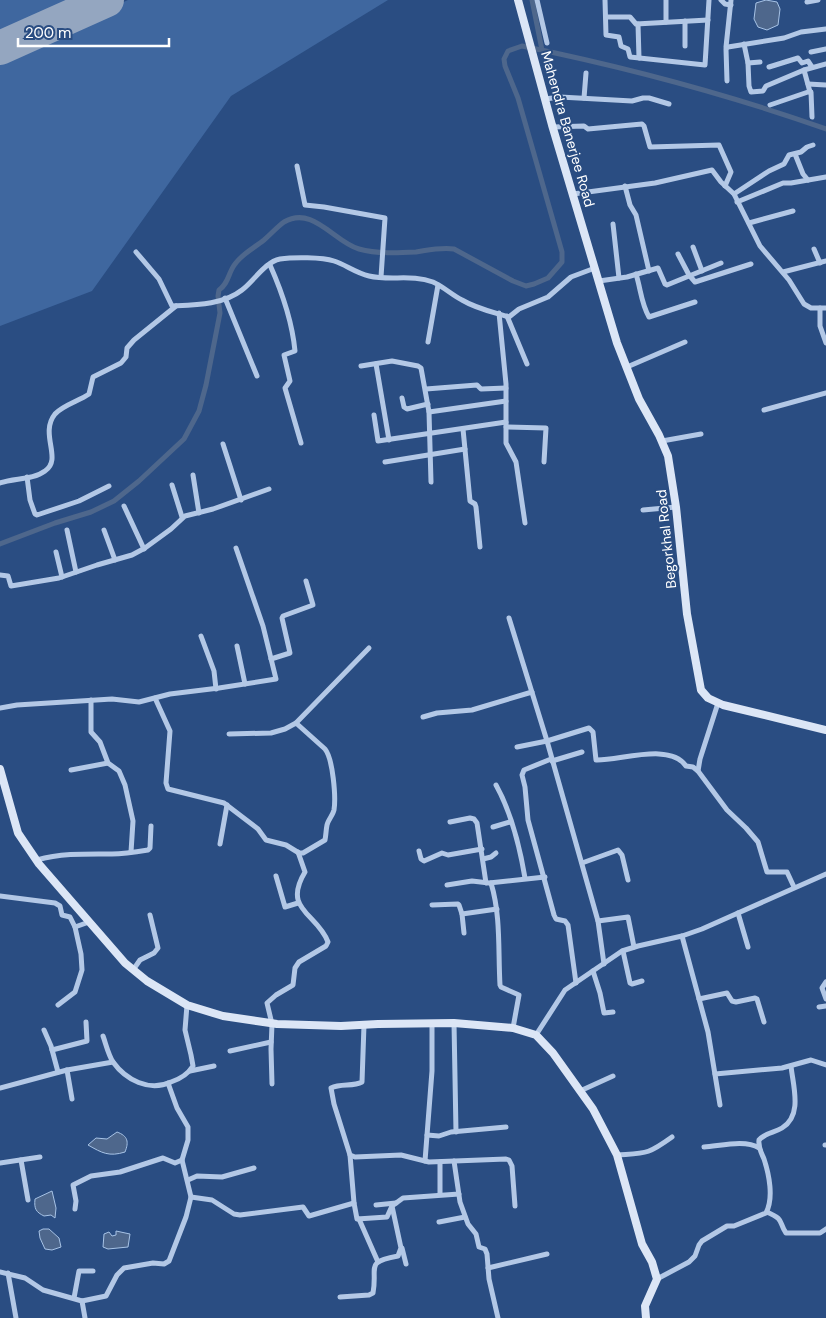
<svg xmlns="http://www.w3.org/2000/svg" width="826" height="1318" font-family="'DM Sans',sans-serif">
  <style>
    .green { fill: #3f679f }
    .water { fill: #4e678c; stroke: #a7c3e6 }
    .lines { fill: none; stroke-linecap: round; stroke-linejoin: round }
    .canal { stroke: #4e678c; stroke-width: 5 }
    .runway { stroke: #94a6c0; stroke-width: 34 }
    .street { stroke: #b3c8e6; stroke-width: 5 }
    .secondary { stroke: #dce6f6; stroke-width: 8 }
    .labels { text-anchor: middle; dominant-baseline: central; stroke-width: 4; stroke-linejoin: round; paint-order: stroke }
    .street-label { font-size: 14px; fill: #fff; stroke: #2a4d82 }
  </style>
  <rect width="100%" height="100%" fill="#2a4d82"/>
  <g class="green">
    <path d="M0 0H76L0 35Z"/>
    <path d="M128 0H388L231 96 92 291 0 326V59Z"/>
  </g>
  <g class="water">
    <path d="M766 0 777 2 780 9 778 25 767 30 758 27 754 19 756 3Z"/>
    <path d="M117 1132C128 1136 129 1142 125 1152 109 1157 102 1153 88 1145L96 1138 107 1139Z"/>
    <path d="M52 1191 56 1208 55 1218 51 1215 44 1216C36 1212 34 1209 35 1199Z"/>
    <path d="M43 1229H49L59 1238 61 1247 52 1250 45 1249 40 1238 39 1231Z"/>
    <path d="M116 1231 130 1234 128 1247 108 1249 103 1247 104 1234 109 1232 112 1236 116 1235Z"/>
  </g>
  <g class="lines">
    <g class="canal">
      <path d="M532 0 542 50"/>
      <path d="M0 544 55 523 91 512 114 501 139 481 184 439 199 411 206 385 220 313 218 296 219 290C229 283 228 273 235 264 242 254 254 248 264 240 271 234 277 227 284 222 313 205 334 242 359 249 377 254 398 253 416 252 429 250 441 247 454 249L513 281 526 286 534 284 548 278 562 262V252L518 98 505 66 504 59 508 51 522 46C625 67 727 94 826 129"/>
    </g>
    <path class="runway" d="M0 48 107 0"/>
    <g class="street">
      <path d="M537 0 547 43"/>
      <path d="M605 0 606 35 619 37 621 46 628 49 630 57 705 65 709 0"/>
      <path d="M721 0 725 4 731 5"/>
      <path d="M807 2 818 0"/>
      <path d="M606 17H630L636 24 708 20"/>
      <path d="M666 22V0"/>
      <path d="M638 24 639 58"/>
      <path d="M744 44 748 63 749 86 751 92 763 91 766 86 804 70 810 92"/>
      <path d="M685 46V21"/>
      <path d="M726 47 731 0"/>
      <path d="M811 52 826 49"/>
      <path d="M748 63 760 62"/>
      <path d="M769 67 798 58 802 63 808 61 812 67"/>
      <path d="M804 70 826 64"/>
      <path d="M727 81 726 49 728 47 784 38 801 32 826 29"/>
      <path d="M808 84 826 85"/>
      <path d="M584 98 586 73"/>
      <path d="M545 99 560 97 632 101 643 98H649L669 104"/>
      <path d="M770 105 808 92H811L812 117"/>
      <path d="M553 127 584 126 588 129 642 124 644 126 650 147 719 145 731 172 725 186"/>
      <path d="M795 154 803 174 808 180"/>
      <path d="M297 166 305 205 324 207 385 218 381 277"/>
      <path d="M625 186 630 205 636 215 649 271"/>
      <path d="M573 194 655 183 712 170 721 182 734 194 760 246 789 280 804 304 811 308H826"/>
      <path d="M734 194 769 171 784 164 789 155 801 152 807 147 813 145"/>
      <path d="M737 202 783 183H791L826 177"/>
      <path d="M749 223 793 211"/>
      <path d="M613 224 619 278"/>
      <path d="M693 247 702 271"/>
      <path d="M814 249 820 263"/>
      <path d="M136 252 159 279 172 306C195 305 223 305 242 290 254 281 265 262 280 259 293 257 322 257 334 261 346 265 356 273 369 276 390 281 412 274 433 282 444 287 452 295 462 300 477 309 493 312 509 317L519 309 548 297 571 277 595 268"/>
      <path d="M678 254 689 275 695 282 751 264"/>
      <path d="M270 265C282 292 292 320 295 351L284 355 290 381 285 388 301 443"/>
      <path d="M783 272 826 261"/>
      <path d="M636 274C641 290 641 303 649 317L695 302"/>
      <path d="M599 281 627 277 658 268 665 284 667 285 721 263"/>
      <path d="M225 298 257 376"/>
      <path d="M820 308V326L826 343"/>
      <path d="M499 313 506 384V443L516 462 525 523"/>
      <path d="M507 316 527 364"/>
      <path d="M428 342 438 285"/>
      <path d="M376 364 389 440"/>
      <path d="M361 366 392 361 418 366 421 368 429 412 431 482"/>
      <path d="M627 367 685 342"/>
      <path d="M426 389 477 385 481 389 506 388"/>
      <path d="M402 398 404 407 407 409 428 404"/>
      <path d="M764 410 826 393"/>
      <path d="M429 412 506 401"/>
      <path d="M374 415 378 441 506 422"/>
      <path d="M506 427 546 428 544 462"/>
      <path d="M463 429 470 501 475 504 476 507 480 547"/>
      <path d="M662 441 701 434"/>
      <path d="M223 444 241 500"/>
      <path d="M385 462 465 449"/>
      <path d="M193 475 199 513"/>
      <path d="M27 477 30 500 35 514 37 515 79 501 109 486"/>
      <path d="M0 483C14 478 33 480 45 471 63 459 39 434 55 414 63 405 79 401 89 394L93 377 121 363 126 357 127 348 134 340 176 306"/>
      <path d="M172 485 182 517"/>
      <path d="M124 506 144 549"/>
      <path d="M643 510 676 507"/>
      <path d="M67 530 76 572"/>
      <path d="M104 530 115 560"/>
      <path d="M56 552 62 577"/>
      <path d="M0 575 8 576 11 586 59 578 97 565 132 555 145 548 171 529 185 516 213 509 269 489"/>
      <path d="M509 618 547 741 598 921 604 964"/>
      <path d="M201 636 214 671 216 689"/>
      <path d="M237 646 245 684"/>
      <path d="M271 659 290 653 282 618 283 616 313 605 306 581"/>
      <path d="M155 698 170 731 166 783 168 789 224 803 258 829 266 840 286 845 299 853H303L325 840C326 835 326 830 327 825 328 820 333 815 334 810 336 797 333 759 325 749L296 723 285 729 271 733 229 734"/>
      <path d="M91 700V732L100 742 108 763 119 771 125 785 133 821 131 852"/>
      <path d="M0 708 17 705 112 699 139 702 170 694 219 688 276 679 263 626 236 548"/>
      <path d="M423 717 437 713 472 710 532 692"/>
      <path d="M296 723 369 648"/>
      <path d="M517 747 547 741 589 728 593 732 596 760C619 761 670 742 686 766L693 767 698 771 727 810 746 828 758 842 767 872H787L794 887"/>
      <path d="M551 759 524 770 522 775 525 787 528 820 554 915 556 919 565 921 568 925 576 983"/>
      <path d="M552 761 582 752"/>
      <path d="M71 770 108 763"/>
      <path d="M698 771 700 759 718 703"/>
      <path d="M496 785C511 812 520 848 525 878"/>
      <path d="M450 822 470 818 474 819 477 823 486 883"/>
      <path d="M493 827 510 822"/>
      <path d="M220 844 227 805"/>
      <path d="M419 851 421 859 424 861 442 853 448 855 482 849"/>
      <path d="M483 859 491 857 496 853"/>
      <path d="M37 860C62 853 87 854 112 854 124 854 136 852 148 850L150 848 151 826"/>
      <path d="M582 863 618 850 622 855 628 880"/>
      <path d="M276 876 285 907 298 903"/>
      <path d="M491 883C501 916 498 951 500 985L501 987 519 995 513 1028"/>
      <path d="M447 885 472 881 489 883 545 877"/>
      <path d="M0 896 55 903 60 906 62 915 70 917 75 927 89 922"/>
      <path d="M432 905 458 904 459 905 462 914 497 909"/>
      <path d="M738 913 748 947"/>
      <path d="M462 914 464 933"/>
      <path d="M598 921 628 917 634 947"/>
      <path d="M682 936 708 1032 720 1105"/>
      <path d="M623 951 630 983 632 984 642 981"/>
      <path d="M133 970 140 960 154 953 158 948 150 915"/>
      <path d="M593 971 600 993 604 1013 613 1012"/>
      <path d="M826 982 822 988 826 999"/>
      <path d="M699 999 727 993 732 1001 736 1002 755 998 757 999 764 1022"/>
      <path d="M58 1005 75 992 82 970 81 954 75 927"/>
      <path d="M819 1007 826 1006"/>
      <path d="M454 1023 456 1132"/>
      <path d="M364 1025 362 1082C353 1087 341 1083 331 1088L334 1104 350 1155 355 1157 401 1155 429 1162 506 1159 509 1160 512 1166 515 1206"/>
      <path d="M44 1030 51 1046 58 1072"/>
      <path d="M536 1035 565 990 622 951 638 946 682 936 702 929 826 874"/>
      <path d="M103 1036C106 1044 108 1054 113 1062 126 1080 149 1092 171 1082 180 1079 188 1074 193 1066L191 1055 185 1030 187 1005"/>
      <path d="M52 1050 87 1041 86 1022"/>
      <path d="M230 1051 271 1042"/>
      <path d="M67 1070 72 1099"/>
      <path d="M190 1071 214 1066"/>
      <path d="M715 1074 782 1068 811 1060 826 1065"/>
      <path d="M272 1084 271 1049 272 1024 267 1003 276 995 293 985 295 968 299 962 326 946 328 942C317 913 282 910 305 872L298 852"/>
      <path d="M0 1088 67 1070 113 1062"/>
      <path d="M580 1091 613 1076"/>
      <path d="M427 1135 439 1136 451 1132 506 1127"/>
      <path d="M825 1145H826"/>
      <path d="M704 1147C720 1146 745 1139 759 1148"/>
      <path d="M350 1155 354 1203 357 1219 387 1217 392 1206 403 1198 459 1194"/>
      <path d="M617 1155C646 1153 647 1155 672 1137"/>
      <path d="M21 1160 28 1200"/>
      <path d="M425 1161 432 1071V1023"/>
      <path d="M454 1161 460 1202 468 1224 476 1234 479 1247 485 1249 487 1254 489 1279 498 1318"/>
      <path d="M440 1162V1194"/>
      <path d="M0 1163 40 1157"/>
      <path d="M188 1180 197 1176 222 1177 254 1168"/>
      <path d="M191 1197 212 1200 234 1214 240 1215 303 1207 309 1216 354 1203"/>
      <path d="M376 1205 396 1203"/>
      <path d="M75 1209 76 1201 73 1185 91 1176 120 1172 163 1158 175 1163 182 1160"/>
      <path d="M767 1212C785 1220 778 1221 786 1233H820L826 1229"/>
      <path d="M359 1219 378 1262"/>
      <path d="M439 1222 465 1217"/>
      <path d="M402 1248 406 1264"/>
      <path d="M488 1268 547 1254"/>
      <path d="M0 1272 25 1278 43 1290 82 1301 106 1296 117 1275 124 1268 153 1263 164 1264 169 1261 186 1217 191 1197 182 1160 188 1140V1127L177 1108 168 1083"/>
      <path d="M8 1273 16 1318"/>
      <path d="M657 1279 689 1262 695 1256 699 1245 702 1241 727 1226H734L766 1213C774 1198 769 1174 764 1159 761 1152 758 1147 759 1140 766 1132 774 1133 782 1128 803 1115 793 1086 791 1066"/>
      <path d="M340 1297 369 1295 373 1293C378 1267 364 1262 398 1256L401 1248 392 1206"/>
      <path d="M74 1298 79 1271H93"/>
      <path d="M82 1301 85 1318"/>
    </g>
    <g class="secondary">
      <path d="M518 0 552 125 617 343 639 399 659 435 668 456 676 507 687 614 701 690 708 698 723 705 826 730"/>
      <path d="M0 769 18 833 39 864 125 963 147 981 187 1005 223 1016 277 1024 341 1026 378 1024 454 1023 513 1028 536 1035 553 1053 593 1109 617 1155 642 1244 652 1262 657 1279 645 1306 646 1318"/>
    </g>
  </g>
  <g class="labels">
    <g class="street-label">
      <text transform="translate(568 129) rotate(74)">Mahendra Banerjee Road</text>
      <text transform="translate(666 539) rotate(-96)">Begorkhal Road</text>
    </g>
  </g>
  <path d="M18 38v8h151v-8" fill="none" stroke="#ffffff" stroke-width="2.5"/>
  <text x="25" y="38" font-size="15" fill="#ffffff" stroke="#2a4d82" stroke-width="4" paint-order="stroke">200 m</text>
</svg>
